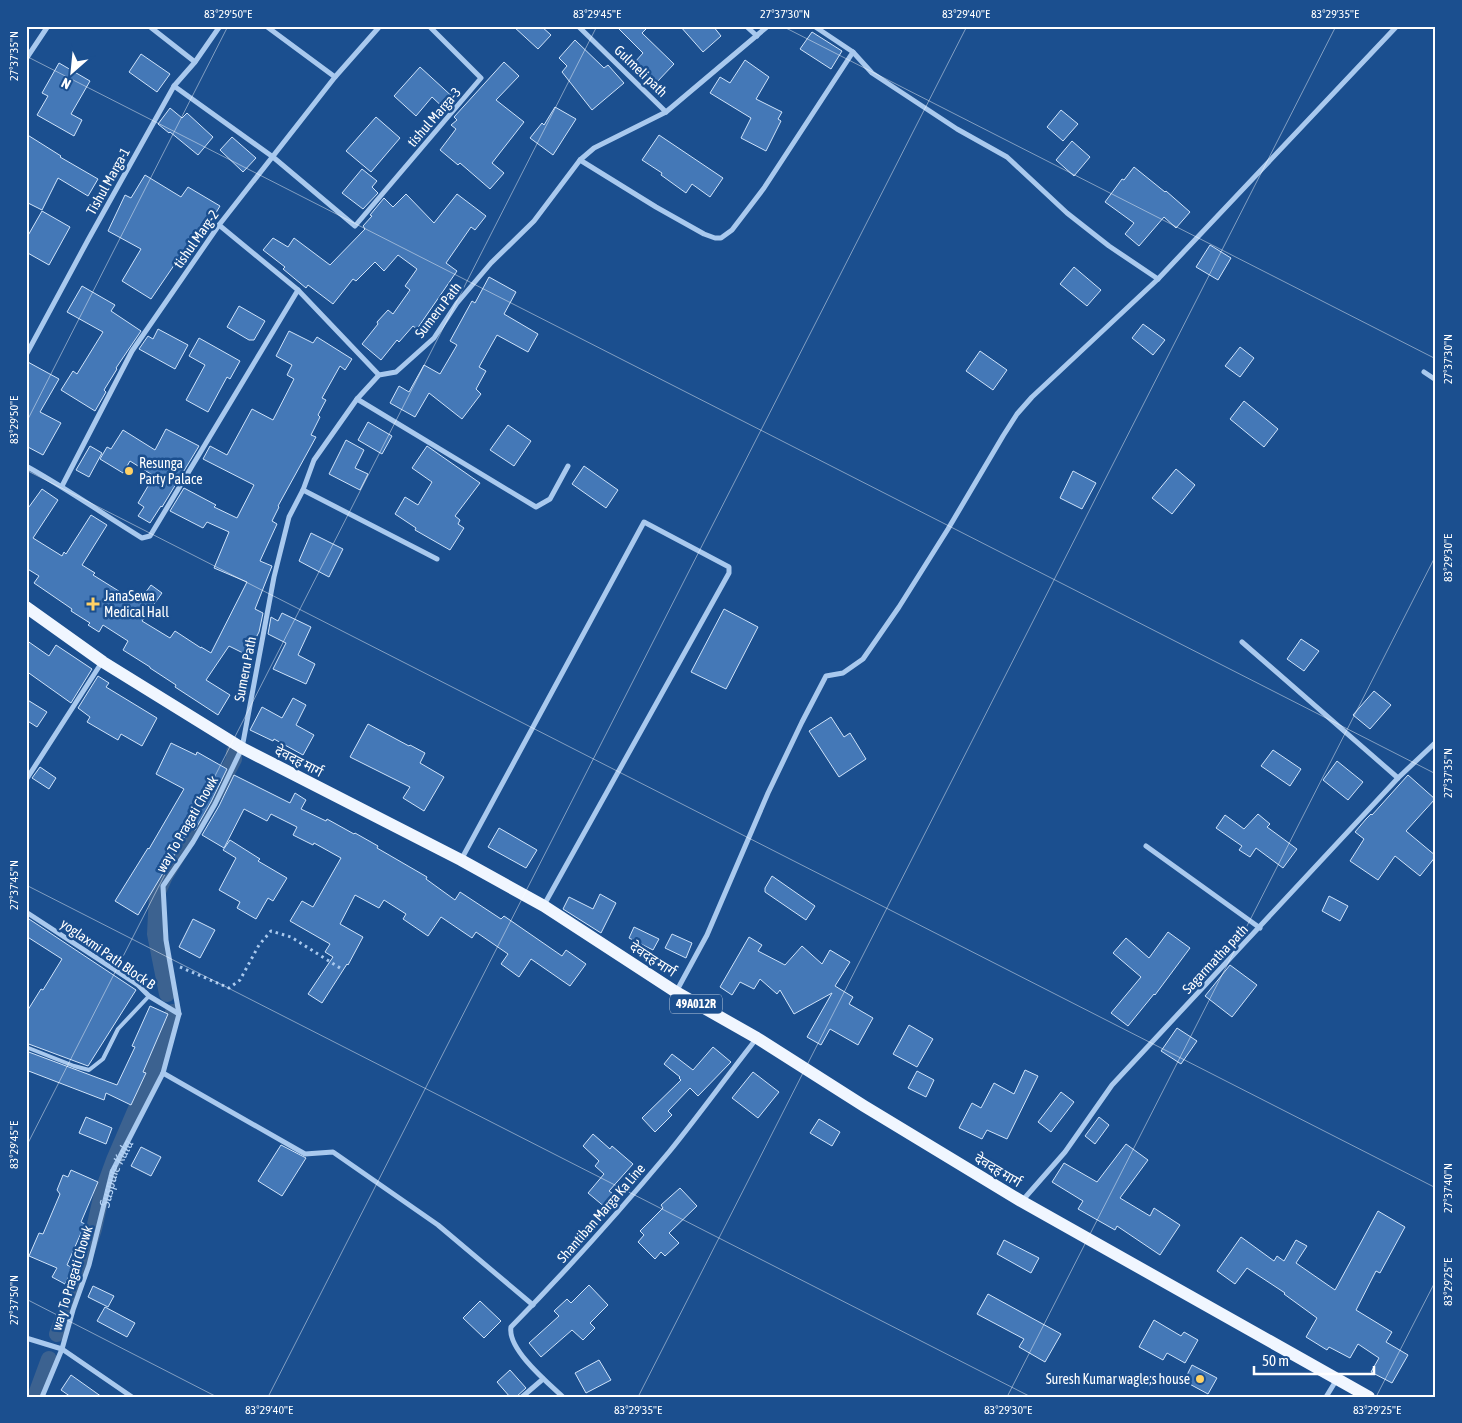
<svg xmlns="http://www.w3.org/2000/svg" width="1462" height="1423" font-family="'Asap Condensed','Noto Sans Devanagari',sans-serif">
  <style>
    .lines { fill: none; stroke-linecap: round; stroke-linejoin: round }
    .canal { stroke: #3c6290; stroke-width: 16 }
    .building { fill: #4478b7; stroke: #cfe3fa }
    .path { stroke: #a9c9ee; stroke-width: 3; stroke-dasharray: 2.5 4; stroke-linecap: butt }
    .service { stroke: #a9c9ee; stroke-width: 4 }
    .minor { stroke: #a9c9ee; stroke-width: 5 }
    .primary { stroke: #f0f6ff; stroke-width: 12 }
    .ticks { fill: none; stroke: #fff; stroke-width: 1; stroke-opacity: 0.45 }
    .poi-dot { fill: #ffd166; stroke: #1b4f8f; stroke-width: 2 }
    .labels { text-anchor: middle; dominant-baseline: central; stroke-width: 5; stroke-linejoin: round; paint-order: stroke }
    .shield { fill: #1b4f8f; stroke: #bbcadd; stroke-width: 1 }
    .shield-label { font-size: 12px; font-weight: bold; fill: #fff }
    .street-label { font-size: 14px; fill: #fff; stroke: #1b4f8f }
    .poi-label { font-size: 14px; fill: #fff; stroke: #1b4f8f; text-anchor: start }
    .water-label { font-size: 15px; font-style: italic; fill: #b5d3f5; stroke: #1b4f8f }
    .neatline { fill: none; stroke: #fff; stroke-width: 2 }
    .ticks-label { font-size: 12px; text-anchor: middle; fill: #fff }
  </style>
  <rect width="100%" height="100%" fill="#1b4f8f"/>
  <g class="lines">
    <g class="canal">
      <path d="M167 994 155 934 157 894 165 876 221 784 234 759V752"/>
      <path d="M57 1334 77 1281 94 1229 102 1193 114 1160 166 1039 173 1012"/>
      <path d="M35 1397 49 1359"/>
    </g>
  </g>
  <g class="building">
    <path d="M513 26H541L551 35 538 49Z"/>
    <path d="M616 26H649L642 33 674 64 656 83 635 62 643 53Z"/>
    <path d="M680 26H713L721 36 703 52Z"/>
    <path d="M812 32 842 51 831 69 800 49Z"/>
    <path d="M575 40 604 68 608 65 624 83 592 110 562 72 567 66 559 58Z"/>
    <path d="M141 54 170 74 157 92 129 72Z"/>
    <path d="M745 60 769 77 756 99 782 112 778 119 781 121 766 151 741 138 751 118 710 93 720 77 730 83Z"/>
    <path d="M504 62 519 76 496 100 524 122 492 163 504 173 490 189 460 163 458 165 440 150 456 129 451 125 457 120 454 117Z"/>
    <path d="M59 63 90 81 71 114 82 120 74 136 37 115 48 96 42 93Z"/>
    <path d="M420 67 456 100 447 111 432 97 416 116 394 96Z"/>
    <path d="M555 107 576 119 553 155 530 138 542 123 544 125Z"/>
    <path d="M170 108 182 118 187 113 213 137 198 155 170 132 169 133 158 124Z"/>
    <path d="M1061 110 1078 124 1063 141 1047 127Z"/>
    <path d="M376 117 400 138 371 172 346 151Z"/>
    <path d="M26 134 61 156 60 157 98 179 88 196 58 178 42 210 26 202Z"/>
    <path d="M659 135 723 178 710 197 692 184 686 193 661 175 662 173 642 160Z"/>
    <path d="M232 137 256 158 243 172 220 150Z"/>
    <path d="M1072 141 1090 157 1074 176 1056 160Z"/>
    <path d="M1134 167 1165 192 1166 191 1190 212 1176 228 1164 217 1139 246 1125 234 1134 223 1105 202 1122 179 1124 180Z"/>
    <path d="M362 169 377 181 372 187 378 193 363 209 342 193Z"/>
    <path d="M145 175 181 197 188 187 220 206 208 226 205 224 180 259 179 258 151 299 122 281 141 249 108 231 125 195 131 198Z"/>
    <path d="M406 194 434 223 457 194 486 216 475 230 471 227 446 263 457 271 417 329 413 326 399 342 397 340 381 360 362 344 378 324 377 322 388 310 393 314 410 290 405 286 417 269 398 255 384 271 375 262 356 281 353 279 333 304 308 285 306 288 283 269 285 267 263 250 273 238 288 247 294 238 330 265 365 229 363 226 372 216 370 215 384 198 393 207Z"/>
    <path d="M42 211 70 227 49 265 26 252V239Z"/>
    <path d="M1210 245 1231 258 1218 280 1196 267Z"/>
    <path d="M1074 267 1101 290 1087 306 1060 284Z"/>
    <path d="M489 277 516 292 504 314 538 334 528 352 497 335 479 367 486 371 476 389 481 394 462 419 429 393 415 417 390 403 399 386 409 392 424 365 440 374 457 345 450 341 472 301 475 303Z"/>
    <path d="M82 286 115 305 111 311 141 331 116 368 117 369 104 390 106 392 95 411 61 390 73 371 77 374 103 332 67 312Z"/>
    <path d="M239 306 265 321 254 340H249L227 327Z"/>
    <path d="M1143 324 1165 340 1153 355 1132 338Z"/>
    <path d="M158 329 188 345 175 369 139 349 148 336 153 339Z"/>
    <path d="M289 331 313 343 317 337 352 359 345 370 340 366 322 398 326 400 318 415 320 417 311 435 316 437 278 506 279 507 272 521 277 524 260 561 272 566 255 609 263 613 259 632 247 655 229 646 206 680 230 695 218 715 175 687 176 685 150 668V667L123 650 128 641 103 625 99 632 88 625 90 623 71 611 72 609 34 583 39 576 26 568V511L42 489 58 500 33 538 62 556 64 552 66 554 91 515 107 525 82 565 95 573 93 575 138 603 151 585 162 593 142 621 170 638 175 631 201 648V647L211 653 247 582 214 568 229 532 207 522 203 528 170 511 184 488 216 505 214 507 237 518 254 485 203 459 210 446 227 455 252 409 273 420 294 379 287 375 292 365 276 356Z"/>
    <path d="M199 338 240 361 230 379 227 377 208 412 186 400 205 365 189 356Z"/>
    <path d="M1240 347 1254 358 1240 377 1225 366Z"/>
    <path d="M980 351 1007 370 993 390 966 371Z"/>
    <path d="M26 361 59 379 40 412 61 423 43 455 26 446Z"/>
    <path d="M1244 401 1278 429 1264 447 1230 419Z"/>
    <path d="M368 422 392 436 382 454 358 440Z"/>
    <path d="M508 425 531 441 514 466 490 450Z"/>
    <path d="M166 429 199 446 162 507 161 506 150 523 138 516 144 507 138 503 154 476 130 461 123 473 100 459 107 447 111 449 123 430 155 450Z"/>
    <path d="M346 440 364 450 355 468 368 474 360 490 329 474Z"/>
    <path d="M90 446 102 453 89 477 76 470Z"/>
    <path d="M427 446 480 483 455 516 460 520 458 524 464 528 450 550 415 530 416 528 395 514 405 497 418 505 432 482 412 468Z"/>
    <path d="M584 466 618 490 606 508 572 484Z"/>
    <path d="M1176 469 1195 485 1172 514 1152 498Z"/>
    <path d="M1073 471 1096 483 1082 509 1060 498Z"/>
    <path d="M311 533 343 549 329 577 299 561Z"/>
    <path d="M724 609 758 627 726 689 691 672Z"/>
    <path d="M282 613 311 627 298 655 315 664 306 684 273 669 286 643 268 634 271 617 278 621Z"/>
    <path d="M1301 639 1319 651 1304 671 1287 659Z"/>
    <path d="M26 640 49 656 56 645 92 669 71 703 26 671Z"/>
    <path d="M98 676 109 683 106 687 157 718 142 746 121 734 118 740 87 722 90 717 78 708Z"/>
    <path d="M1374 691 1391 705 1370 729 1353 715Z"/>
    <path d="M293 698 306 705 296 725 314 735 303 755 274 739 273 741 250 730 262 707 282 718Z"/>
    <path d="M26 699 47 712 37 727 26 720Z"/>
    <path d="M831 717 844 737 850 733 866 759 839 777 809 731Z"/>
    <path d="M368 724 409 746 410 745 425 753 420 763 444 777 424 811 403 798 410 787 350 757Z"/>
    <path d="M171 743 196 755 197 752 227 769 211 802 195 830 190 828 138 915 115 901 148 848 149 849 184 789 156 774Z"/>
    <path d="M1273 750 1301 769 1290 786 1261 766Z"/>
    <path d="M1337 761 1363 782 1348 800 1323 780Z"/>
    <path d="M40 767 56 778 49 789 32 778Z"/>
    <path d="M234 775 290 803 295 793 306 800 301 809 326 821 327 819 354 834 355 833 378 846 377 848 427 877 426 879 455 900 460 892 501 919 504 916 562 956 566 950 586 964 570 986 531 959 519 977 501 964 508 954 476 932 472 938 441 917 428 936 403 919 406 914 384 900 379 908 355 895 340 924 363 937 348 965 347 964 322 1003 308 994 333 957 325 952 330 944 290 921 302 901 313 907 341 858 314 843 313 845 293 835 297 827 271 814 267 821 244 809 224 848 202 835 219 806Z"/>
    <path d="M1408 775 1435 799 1406 831 1436 856 1420 876 1395 856 1378 880 1350 861 1364 839 1355 832 1366 819 1371 814 1372 815Z"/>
    <path d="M1258 814 1270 824 1267 827 1297 849 1283 868 1256 848 1250 857 1239 850 1242 846 1216 828 1225 815 1244 829Z"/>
    <path d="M499 828 537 850 526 868 488 847Z"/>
    <path d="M230 840 260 859 258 861 287 878 273 901 268 898 256 919 237 908 240 902 219 890 236 858 223 850Z"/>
    <path d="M772 876 815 906 806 920 765 892V888Z"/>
    <path d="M600 894 616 903 601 933 563 909 569 897 593 909Z"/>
    <path d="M1329 896 1348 906 1340 921 1322 911Z"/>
    <path d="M26 917 136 990 88 1066 26 1043V1013L41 989 43 990 62 959 26 936Z"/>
    <path d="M193 919 215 930 200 958 179 947Z"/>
    <path d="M634 927 659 939 653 950 629 938Z"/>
    <path d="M1168 932 1190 948 1155 995 1154 994 1128 1026 1111 1013 1141 977 1113 953 1126 938 1149 958Z"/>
    <path d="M672 934 692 943 686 958 665 948Z"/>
    <path d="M749 937 762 945 758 951 785 965 802 946 822 964 830 950 850 962 835 986 853 997 849 1004 873 1018 858 1045 830 1029 821 1045 807 1037 832 993 794 1014 780 990 777 994 760 979 754 989 740 982 732 995 720 987Z"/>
    <path d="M1230 965 1257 985 1232 1017 1205 996Z"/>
    <path d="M150 1006 168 1014 143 1072 146 1073 131 1105 106 1093 104 1100 26 1070V1051L117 1085 135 1047 132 1046Z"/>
    <path d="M909 1025 933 1039 917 1067 893 1054Z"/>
    <path d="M1177 1028 1197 1041 1181 1064 1161 1051Z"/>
    <path d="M713 1047 731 1062 698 1096 690 1088 668 1111 672 1115 655 1132 642 1118 681 1080 679 1078 680 1077 664 1064 672 1054 693 1070Z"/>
    <path d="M1025 1070 1038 1076 1007 1139 987 1130 982 1139 959 1128 972 1103 981 1108 994 1083 1014 1094Z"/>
    <path d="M917 1071 934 1080 926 1097 908 1088Z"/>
    <path d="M753 1072 779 1092 758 1118 732 1098Z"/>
    <path d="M1061 1092 1074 1102 1051 1132 1038 1122Z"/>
    <path d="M86 1117 112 1128 106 1144 79 1133Z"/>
    <path d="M1099 1117 1109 1125 1095 1144 1085 1136Z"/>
    <path d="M819 1119 840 1132 832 1146 810 1133Z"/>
    <path d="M593 1134 610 1149 612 1146 633 1164 609 1191 616 1196 606 1208 588 1193 604 1174 595 1166 599 1161 583 1146Z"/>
    <path d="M1126 1144 1148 1160 1120 1198 1150 1216 1154 1208 1180 1225 1160 1255 1117 1226 1115 1230 1078 1209 1083 1201 1052 1182 1064 1163 1097 1182Z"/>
    <path d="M281 1145 306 1158 282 1196 258 1181Z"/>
    <path d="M141 1147 161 1157 151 1176 131 1166Z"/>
    <path d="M71 1170 98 1182 81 1222 85 1224 67 1265 73 1268 65 1284 52 1277 57 1268 29 1256 39 1233 43 1234 60 1194 57 1190 63 1175 68 1177Z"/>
    <path d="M680 1188 697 1206 669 1233 679 1243 665 1256 661 1252 655 1259 638 1242 644 1235 640 1231 663 1208 661 1205Z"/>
    <path d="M1378 1211 1405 1227 1380 1273 1376 1271 1356 1310 1392 1332 1386 1342 1408 1355 1392 1383 1371 1372 1379 1358 1358 1344 1350 1358 1329 1347 1327 1350 1306 1337 1317 1318 1284 1294 1285 1293 1247 1268 1235 1284 1217 1271 1241 1237 1274 1261 1277 1256 1284 1261 1296 1240 1307 1246 1296 1263 1335 1290Z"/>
    <path d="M1004 1240 1039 1258 1031 1273 997 1254Z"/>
    <path d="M589 1285 608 1305 590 1323 595 1328 583 1340 572 1330 541 1357 529 1343 559 1316 554 1311 567 1299 571 1303Z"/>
    <path d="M93 1286 114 1296 108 1307 88 1297Z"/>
    <path d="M988 1294 1061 1334 1045 1362 1019 1347 1024 1339 977 1314Z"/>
    <path d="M480 1301 501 1321 484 1338 463 1318Z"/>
    <path d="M105 1307 135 1323 127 1337 97 1321Z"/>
    <path d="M1154 1320 1181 1336 1184 1332 1198 1340 1185 1363 1167 1353 1163 1360 1139 1347Z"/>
    <path d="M599 1360 611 1380 586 1393 575 1373Z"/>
    <path d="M1192 1365 1217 1378 1208 1394 1184 1381Z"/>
    <path d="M510 1370 526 1388 516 1397H510L497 1382Z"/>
    <path d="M71 1375 102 1397H71L61 1390Z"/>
  </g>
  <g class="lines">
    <path class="path" d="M180 967 229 988 240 980 259 945 271 931 291 937 340 968"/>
    <path class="service" d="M26 1047 74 1066 89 1070 103 1059 118 1029 149 996"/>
    <g class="minor">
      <path d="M149 26 195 62"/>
      <path d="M266 26 335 77"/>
      <path d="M578 26 666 112"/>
      <path d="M746 26 757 36"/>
      <path d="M814 26 853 52 872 73 957 129 1007 157 1067 213 1109 246 1158 279"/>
      <path d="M26 59 48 26"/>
      <path d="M174 86 273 157 355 226 481 78 429 26"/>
      <path d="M580 160 656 207 704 234 715 238H721L732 230 764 188 853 52"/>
      <path d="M219 225 298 290 379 375"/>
      <path d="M26 355 88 240 174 86 195 62 220 26"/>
      <path d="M1424 372 1436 380"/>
      <path d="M357 399 536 507 550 499 568 466"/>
      <path d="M26 466C66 488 103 514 142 538L150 536 298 290"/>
      <path d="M62 486 132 351 219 225 335 77 380 26"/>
      <path d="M303 490 437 559"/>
      <path d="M1242 642 1398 778"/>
      <path d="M26 780 102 662"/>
      <path d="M1146 846 1260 928"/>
      <path d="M461 860 644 522 729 567V573L544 905"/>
      <path d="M26 912 138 985 149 996 179 1014"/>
      <path d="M676 992 707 935 768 793 802 722 826 676 843 673 863 659 899 607 948 529 1003 436 1017 414 1032 397 1158 279 1397 26"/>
      <path d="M163 1073 305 1154 333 1152 438 1225 533 1305"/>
      <path d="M1022 1201 1065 1152 1112 1085 1398 778 1436 742"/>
      <path d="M26 1338 62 1349 132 1397"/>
      <path id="s1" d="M42 1397 62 1349 73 1310 89 1265 112 1172 163 1073 179 1014 166 940 163 886 193 842 215 804 242 748 274 577 289 517 303 490 314 460 357 399 379 375 396 372 434 338 457 303 491 263 534 221 580 160 594 148 666 112 768 26"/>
      <path d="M522 1397 543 1379"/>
      <path d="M563 1397C548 1383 507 1349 511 1327 566 1271 618 1213 669 1152 699 1115 727 1076 757 1038"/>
      <path d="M1326 1397 1337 1379"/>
    </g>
    <path class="primary" d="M26 607 103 662 242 748 461 860 544 906 676 992 757 1038 864 1106 1021 1201 1369 1397"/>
  </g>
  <path class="ticks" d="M782 26 1436 359M26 56 1436 774M26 423 228 26M26 470 1436 1188M26 885 1031 1397M26 1147 597 26M26 1299 217 1397M268 1397 967 26M638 1397 1336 26M1007 1397 1436 555M1376 1397 1436 1280"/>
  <g class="poi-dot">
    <circle cx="129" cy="471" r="5"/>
    <path d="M90.5 596.5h5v5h5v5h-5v5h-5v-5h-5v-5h5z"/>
    <circle cx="1200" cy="1379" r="5"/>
  </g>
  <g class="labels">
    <rect class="shield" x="670" y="994.5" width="52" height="19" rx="4"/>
    <g class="shield-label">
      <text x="696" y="1004">49A012R</text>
    </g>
    <g class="street-label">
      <text transform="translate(641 71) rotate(44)">Gulmeli path</text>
      <text transform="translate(434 117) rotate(-49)">tishul Marga-3</text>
      <text transform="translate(108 181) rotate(-61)">Tishul Marga-1</text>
      <text transform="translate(196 239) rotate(-55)">tishul Marg-2</text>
      <text transform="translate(438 310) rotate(-52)">Sumeru Path</text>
      <text transform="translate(245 669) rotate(-79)">Sumeru Path</text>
      <text transform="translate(299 761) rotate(27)">देवदह मार्ग</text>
      <text transform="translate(187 824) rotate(-60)">way To Pragati Chowk</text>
      <text transform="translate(108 954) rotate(35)">yoglaxmi Path Block B</text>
      <text transform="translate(653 959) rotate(33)">देवदह मार्ग</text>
      <text transform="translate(1215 959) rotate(-47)">Sagarmatha path</text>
      <text transform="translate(998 1170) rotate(31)">देवदह मार्ग</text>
      <text transform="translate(601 1213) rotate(-49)">Shantiban Marga Ka Line</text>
      <text transform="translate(72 1278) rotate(-73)">way To Pragati Chowk</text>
    </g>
    <g class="poi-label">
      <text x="139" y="463">Resunga<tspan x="139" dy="16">Party Palace</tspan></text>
      <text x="104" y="596">JanaSewa<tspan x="104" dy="16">Medical Hall</tspan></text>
      <text x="1190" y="1379" text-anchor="end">Suresh Kumar wagle;s house</text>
    </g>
    <g class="water-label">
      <text stroke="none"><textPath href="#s1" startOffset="236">Suspure Kula</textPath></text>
    </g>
  </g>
  <rect width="1462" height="1423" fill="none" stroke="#1b4f8f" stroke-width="55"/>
  <g transform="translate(72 72) rotate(207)" stroke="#1b4f8f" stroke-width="4" paint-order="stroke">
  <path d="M0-4L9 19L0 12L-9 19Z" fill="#ffffff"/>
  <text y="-8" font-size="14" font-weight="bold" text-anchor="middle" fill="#ffffff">N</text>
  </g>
  <path d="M1254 1366v8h120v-8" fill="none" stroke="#ffffff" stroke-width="2.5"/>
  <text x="1262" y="1366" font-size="15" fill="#ffffff" stroke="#1b4f8f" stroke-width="4" paint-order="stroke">50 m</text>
  <rect x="28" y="28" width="1406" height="1368" class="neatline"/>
  <g class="ticks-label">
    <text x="228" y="18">83°29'50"E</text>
    <text x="597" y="18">83°29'45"E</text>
    <text x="785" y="18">27°37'30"N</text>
    <text x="966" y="18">83°29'40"E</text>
    <text x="1335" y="18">83°29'35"E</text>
    <text transform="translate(14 56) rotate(-90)" y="4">27°37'35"N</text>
    <text transform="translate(1448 359) rotate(-90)" y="4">27°37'30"N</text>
    <text transform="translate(14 420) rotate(-90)" y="4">83°29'50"E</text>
    <text transform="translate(1448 558) rotate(-90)" y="4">83°29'30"E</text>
    <text transform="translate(1448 773) rotate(-90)" y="4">27°37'35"N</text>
    <text transform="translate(14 885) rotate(-90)" y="4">27°37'45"N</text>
    <text transform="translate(14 1145) rotate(-90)" y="4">83°29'45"E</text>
    <text transform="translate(1448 1188) rotate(-90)" y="4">27°37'40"N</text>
    <text transform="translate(1448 1282) rotate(-90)" y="4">83°29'25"E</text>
    <text transform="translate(14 1300) rotate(-90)" y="4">27°37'50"N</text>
    <text x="269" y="1414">83°29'40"E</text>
    <text x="638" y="1414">83°29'35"E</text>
    <text x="1008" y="1414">83°29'30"E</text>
    <text x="1377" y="1414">83°29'25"E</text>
  </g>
</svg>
